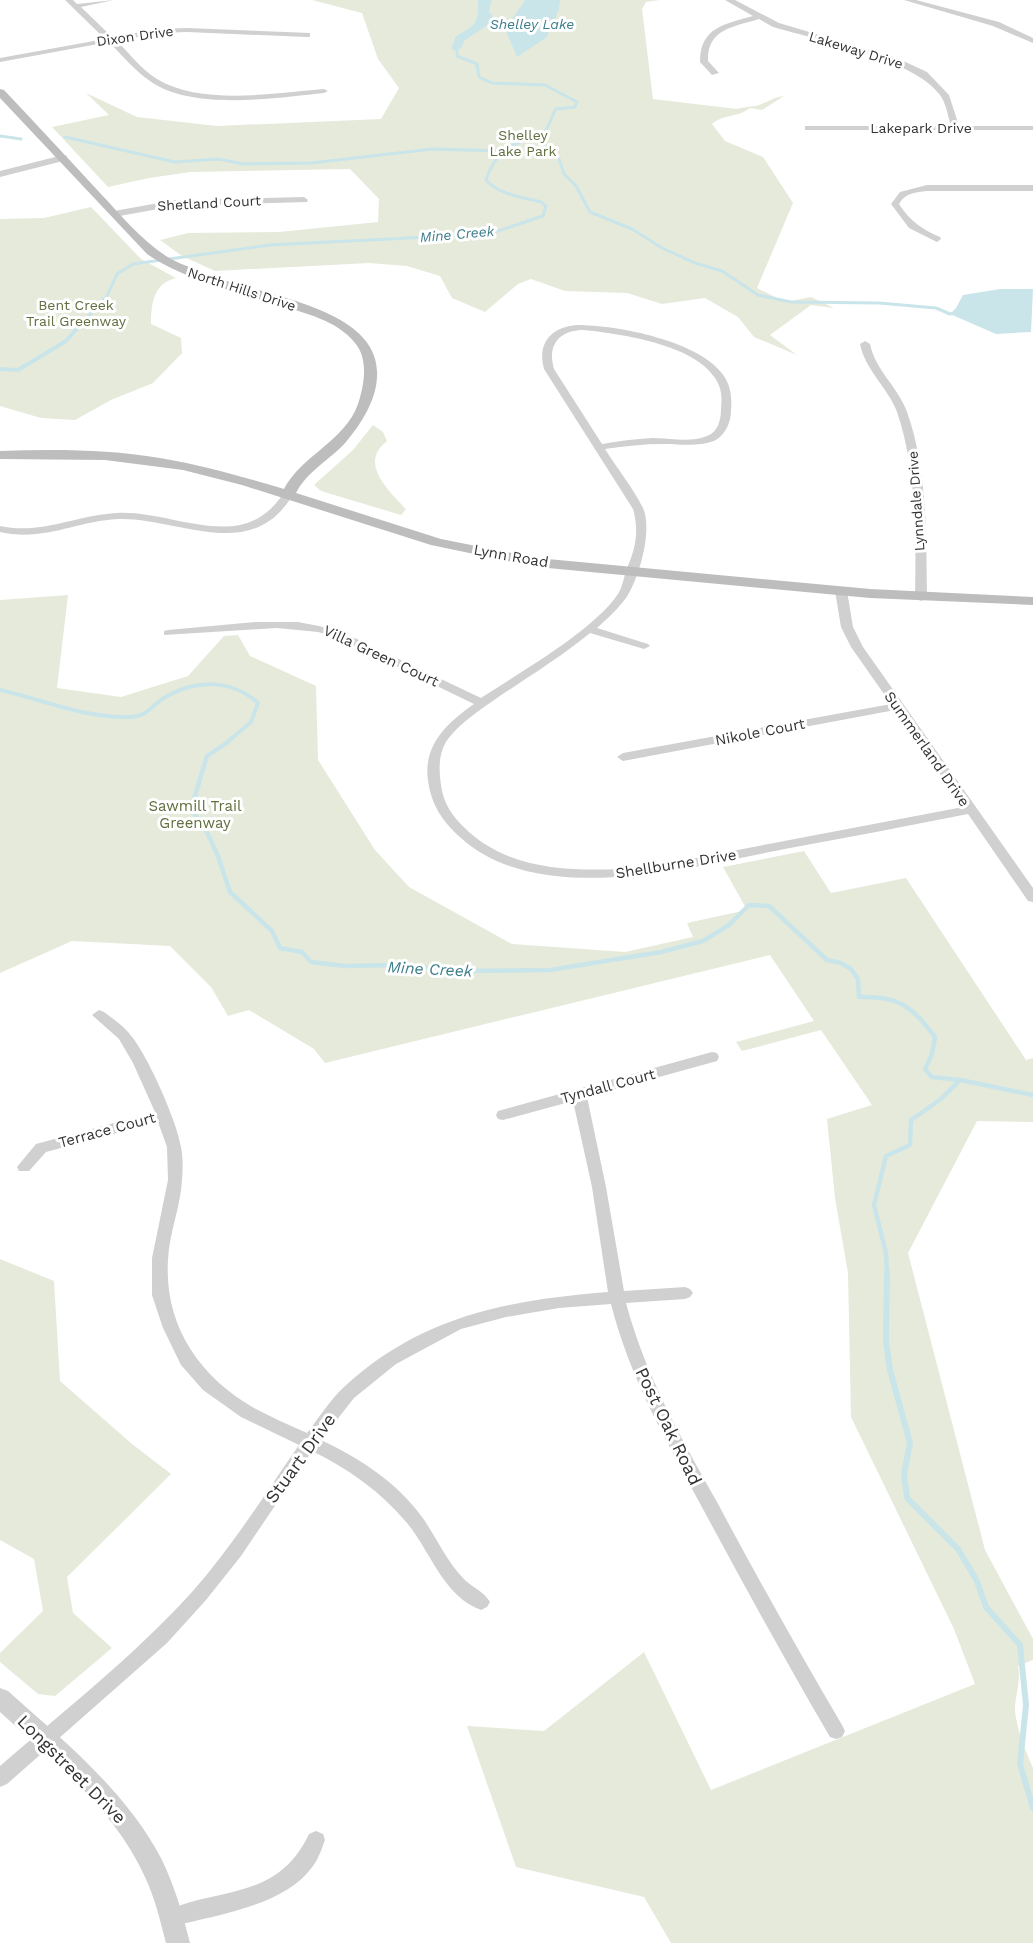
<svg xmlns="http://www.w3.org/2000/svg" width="1033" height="1943" font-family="'Work Sans',sans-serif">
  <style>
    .green { fill: #e6eadb }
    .water { fill: #c9e5ea }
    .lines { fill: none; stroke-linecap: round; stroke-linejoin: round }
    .stream-far3 { stroke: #c9e5ea; stroke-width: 3 }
    .stream-far2 { stroke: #c9e5ea; stroke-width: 4 }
    .stream-far1 { stroke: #c9e5ea; stroke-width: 4.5 }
    .stream { stroke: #c9e5ea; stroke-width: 6 }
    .minor { fill: #d0d0d0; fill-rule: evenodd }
    .tertiary { fill: #d0d0d0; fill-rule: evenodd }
    .secondary { fill: #bdbdbd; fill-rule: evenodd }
    .labels { text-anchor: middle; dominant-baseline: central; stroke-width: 6; stroke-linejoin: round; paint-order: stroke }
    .far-water-label { font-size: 14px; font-style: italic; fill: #3b7d89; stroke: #fff }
    .far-street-label { font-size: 14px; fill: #333; stroke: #fff }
    .far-park-label { font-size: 14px; fill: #616f3f; stroke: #fff }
    .street-label { font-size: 15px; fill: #333; stroke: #fff }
    .park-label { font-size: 15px; fill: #616f3f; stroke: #fff }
    .water-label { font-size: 16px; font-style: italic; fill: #3b7d89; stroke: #fff }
    .near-street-label { font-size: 18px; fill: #333; stroke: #fff }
  </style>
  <rect width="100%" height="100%" fill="#fff"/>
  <g class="green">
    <path d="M312 0H660L646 2 642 9 653 99 737 109C744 107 749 107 756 106 765 104 773 97 784 96L762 110 750 108C737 118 726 113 712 124L725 141 763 157 793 203 757 288 785 302 811 297 834 308 811 305 770 335 797 355 754 337 738 317 705 298 662 304 627 293 565 291 531 279 518 284 485 312 452 298 440 276 407 266 369 263 215 271 182 256 160 240 188 233 279 232 378 222 379 199 350 169 191 172 149 178 108 187 52 127 109 115 86 93 137 117 217 126 381 119 399 88 378 59 362 13Z"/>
    <path d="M91 207 141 259 176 278C153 283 151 305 151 324L181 338 182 353 153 383 111 400 75 420 41 418 0 406V219L44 218Z"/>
    <path d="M373 425 383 432 387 441C358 463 389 491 406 509L401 515 321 491 314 485 353 450Z"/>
    <path d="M68 595 57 688 121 697 188 676 224 636 238 635 250 656 316 686 318 760 375 850 409 887 512 944 625 952 693 937 687 923 747 910 723 867 804 851 831 893 906 878 1026 1060 1033 1058V1122L977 1121 908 1253 985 1550 1033 1639V1660L1018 1666C1022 1684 1012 1701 1016 1718 1019 1735 1026 1752 1033 1768V1943H671L644 1897 516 1867 467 1726 544 1731 644 1652 711 1790 975 1684 954 1629 851 1417 848 1273 835 1198 827 1119 872 1105 821 1030 742 1051 736 1042 814 1021 770 955 325 1063 314 1049 249 1010 228 1016 211 987 170 946 72 941 0 973V600Z"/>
    <path d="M0 1259 54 1281 60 1381 132 1444 171 1474 67 1577 73 1613 112 1648 55 1696 38 1694 0 1662V1653L43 1611 34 1559 0 1540Z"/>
  </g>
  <g class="water">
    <path d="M478 0H492L489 11 495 20 465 40 461 48 456 51 451 49 456 36C475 26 479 23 478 0Z"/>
    <path d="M525 0H560L559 9 547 37 517 57 505 29Z"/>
    <path d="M1000 289H1033L1031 332 996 334 950 314 956 308 963 295Z"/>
  </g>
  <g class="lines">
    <g class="stream-far3">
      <path d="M0 136 21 139"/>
      <path d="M65 137 175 162 219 159 243 164 312 163 432 149 504 151"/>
      <path d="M537 138 559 159 564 174 576 186 590 212 632 229 662 248 695 263 722 271 758 295 791 302 879 303 936 308 950 314 955 313"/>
      <path d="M78 328 107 296 117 274 133 264 270 245 489 234 543 216 546 206 541 202C522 197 499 195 486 180 491 163 503 148 520 142 527 139 536 140 543 134 549 128 551 117 556 109L575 107 577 102 545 85 492 83 479 77 477 64 457 56V46"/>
    </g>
    <g class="stream-far2">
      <path d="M0 369 18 370 66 341 79 326"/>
      <path d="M0 690C40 699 79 716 121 717 152 718 146 707 169 695 198 679 233 680 258 703L251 722 225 744"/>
    </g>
    <g class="stream-far1">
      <path d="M228 742 207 756 191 809 205 828 218 856 230 892 272 931 280 948 302 952 311 962 345 966 401 965 463 971 550 970 661 952 703 941 729 925 749 905 769 906 827 960 841 963 851 969 858 979 859 997C900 996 911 1006 935 1037L932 1054 925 1069 932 1077 960 1080 1033 1095"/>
      <path d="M887 1272 886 1253 874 1205 886 1156 910 1145 911 1120 941 1099 960 1080"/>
    </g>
    <path class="stream" d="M887 1271 886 1341 890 1370 910 1443 904 1474 907 1498 958 1549 977 1581 986 1607 1020 1645 1026 1705 1020 1764 1033 1808"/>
    <g class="minor">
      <path d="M65 0H73L77 4 114 0 81 7 112 37 159 29 187 28 310 33V37H307L187 32 159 33 117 41C129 53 142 70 157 79 202 106 274 93 324 89L328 91 324 93C276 98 191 111 150 81 135 71 122 55 109 42L0 62V58L105 39Z"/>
      <path d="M725 0H735L779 23 897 58 927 72 949 95 959 126H1033V130H805V126H951C948 116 946 103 940 95 914 59 817 40 773 27L759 19C733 27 707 29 708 61L719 73 712 75 700 62C700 27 725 24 753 16Z"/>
      <path d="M904 0H916L999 22 1033 38V43L993 26Z"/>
      <path d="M927 185H1033V191H927C916 192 905 193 899 204 909 220 923 230 940 237L941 239 937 242 909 228 891 204 900 192Z"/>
      <path d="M304 197 308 200 307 202 175 206 114 217 110 214 114 211 175 200Z"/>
      <path d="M577 325C617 325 701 341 724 376 731 387 732 398 731 411 731 422 725 436 714 441 698 447 681 444 664 444 644 444 625 446 605 449 617 468 633 488 643 508 653 530 639 579 626 598 618 609 607 619 597 628L648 644 650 646 644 649 590 633C561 657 528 677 497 698 480 710 461 722 448 739 437 754 439 774 442 791 446 809 457 821 469 832 516 874 584 871 643 868L963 807 895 710 623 761 617 757 623 753 891 704 851 647 841 627 835 591 841 588 847 591 853 627 863 647 1033 888V902L1028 901 968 814C908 826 849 837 790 848 695 866 541 910 461 838 443 822 431 805 428 780 423 745 447 723 474 704L336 637 318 632 277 628 164 635V631L168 630 255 622H298L319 626 344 633 481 698C520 672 592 632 618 594 623 586 624 576 627 568 636 548 639 530 633 509L544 369C537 343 551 327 577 325ZM584 330C621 334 693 344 715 378 722 388 722 398 721 409 721 420 718 432 707 436 691 443 669 438 652 438 635 439 618 441 602 444L554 369C547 345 559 330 584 330Z"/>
      <path d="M865 341 870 344C875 370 898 387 907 412 928 471 926 536 927 598L921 601 915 598C916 536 917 471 897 412 888 388 865 370 860 344Z"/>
      <path d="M287 493 292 496C251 564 177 517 118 519 76 521 44 542 0 532V526C42 535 76 515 117 513 175 510 242 556 283 494Z"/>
      <path d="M99 1010 104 1012C112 1018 121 1024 128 1032 146 1051 177 1121 181 1147 183 1157 183 1169 182 1179 181 1206 169 1233 168 1260 164 1324 198 1376 254 1408 271 1417 289 1425 307 1433 319 1418 330 1400 344 1387 421 1316 508 1300 608 1292L592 1187 573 1101 503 1120 498 1119 496 1115 498 1111 712 1052 717 1053 719 1057 717 1061 587 1097 606 1187 624 1291 685 1287 690 1289 693 1293 690 1297 685 1299 626 1303C646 1377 680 1436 717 1502 757 1577 799 1652 842 1725L845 1731 842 1737 836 1739 830 1737C786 1662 744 1585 703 1509 667 1442 630 1379 611 1304L559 1308 506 1317 461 1329 396 1364 354 1398 321 1440C359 1458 397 1482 422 1517 435 1535 447 1562 463 1578 471 1587 484 1591 490 1602L487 1607 481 1610C443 1596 431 1552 407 1523 381 1492 349 1469 312 1451L241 1556 206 1600 167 1643 7 1784 0 1787V1766C65 1710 134 1656 192 1592 232 1547 265 1494 299 1445L241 1417 203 1390 181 1365 163 1328 152 1295V1258L168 1180 167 1147 158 1122 46 1152 29 1171H19L17 1167 36 1144 155 1112 133 1063 119 1039 92 1015Z"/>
      <path d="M316 1831 323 1834 325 1840C322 1848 319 1858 313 1866 286 1905 218 1915 174 1926L167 1924 164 1917 167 1910C224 1887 278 1899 309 1834Z"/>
    </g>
    <g class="tertiary">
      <path d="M63 155 67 156V160L0 177V171Z"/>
      <path d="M0 1688 8 1691C64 1741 127 1792 162 1860 175 1887 183 1915 190 1943H166C160 1920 155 1898 145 1877 115 1810 53 1760 0 1712Z"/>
    </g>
    <path class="secondary" d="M0 89 4 90C36 124 68 158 100 193 120 214 141 240 166 256 178 264 194 268 207 274 256 295 382 306 377 377 376 401 361 424 346 442 330 460 307 471 296 493L441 539 537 558 870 589 1033 597V605L870 598 537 567 431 545 242 485 183 470 105 460 0 459V451C53 449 107 449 160 458 202 465 243 477 284 489 301 456 345 441 358 404 364 386 369 359 355 343 337 320 304 313 278 305 234 291 185 280 147 254L0 98Z"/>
  </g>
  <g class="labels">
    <g class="far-water-label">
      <text x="532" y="24">Shelley Lake</text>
      <text transform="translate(457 234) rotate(-5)">Mine Creek</text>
    </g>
    <g class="far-street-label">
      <text transform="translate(135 36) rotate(-8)">Dixon Drive</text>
      <text transform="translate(856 50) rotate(17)">Lakeway Drive</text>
      <text x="921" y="128">Lakepark Drive</text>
      <text transform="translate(209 203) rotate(-3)">Shetland Court</text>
      <text transform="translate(242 289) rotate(18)">North Hills Drive</text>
      <text transform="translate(916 501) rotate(-94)">Lynndale Drive</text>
    </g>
    <g class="far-park-label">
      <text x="523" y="135">Shelley<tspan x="523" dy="16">Lake Park</tspan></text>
      <text x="76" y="305">Bent Creek<tspan x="76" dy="16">Trail Greenway</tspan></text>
    </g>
    <g class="street-label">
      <text transform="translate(511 556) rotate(10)">Lynn Road</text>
      <text transform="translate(381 656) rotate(25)">Villa Green Court</text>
      <text transform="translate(760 732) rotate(-11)">Nikole Court</text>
      <text transform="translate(927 749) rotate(55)">Summerland Drive</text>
      <text transform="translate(676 864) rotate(-9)">Shellburne Drive</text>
      <text transform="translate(608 1086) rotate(-15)">Tyndall Court</text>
      <text transform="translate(107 1130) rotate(-15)">Terrace Court</text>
    </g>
    <g class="park-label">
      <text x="195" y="806">Sawmill Trail<tspan x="195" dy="17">Greenway</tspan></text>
    </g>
    <g class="water-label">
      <text transform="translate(430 969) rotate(3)">Mine Creek</text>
    </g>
    <g class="near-street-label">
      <text transform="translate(669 1426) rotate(64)">Post Oak Road</text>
      <text transform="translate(300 1458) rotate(-54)">Stuart Drive</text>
      <text transform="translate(72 1769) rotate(45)">Longstreet Drive</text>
    </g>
  </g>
</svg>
